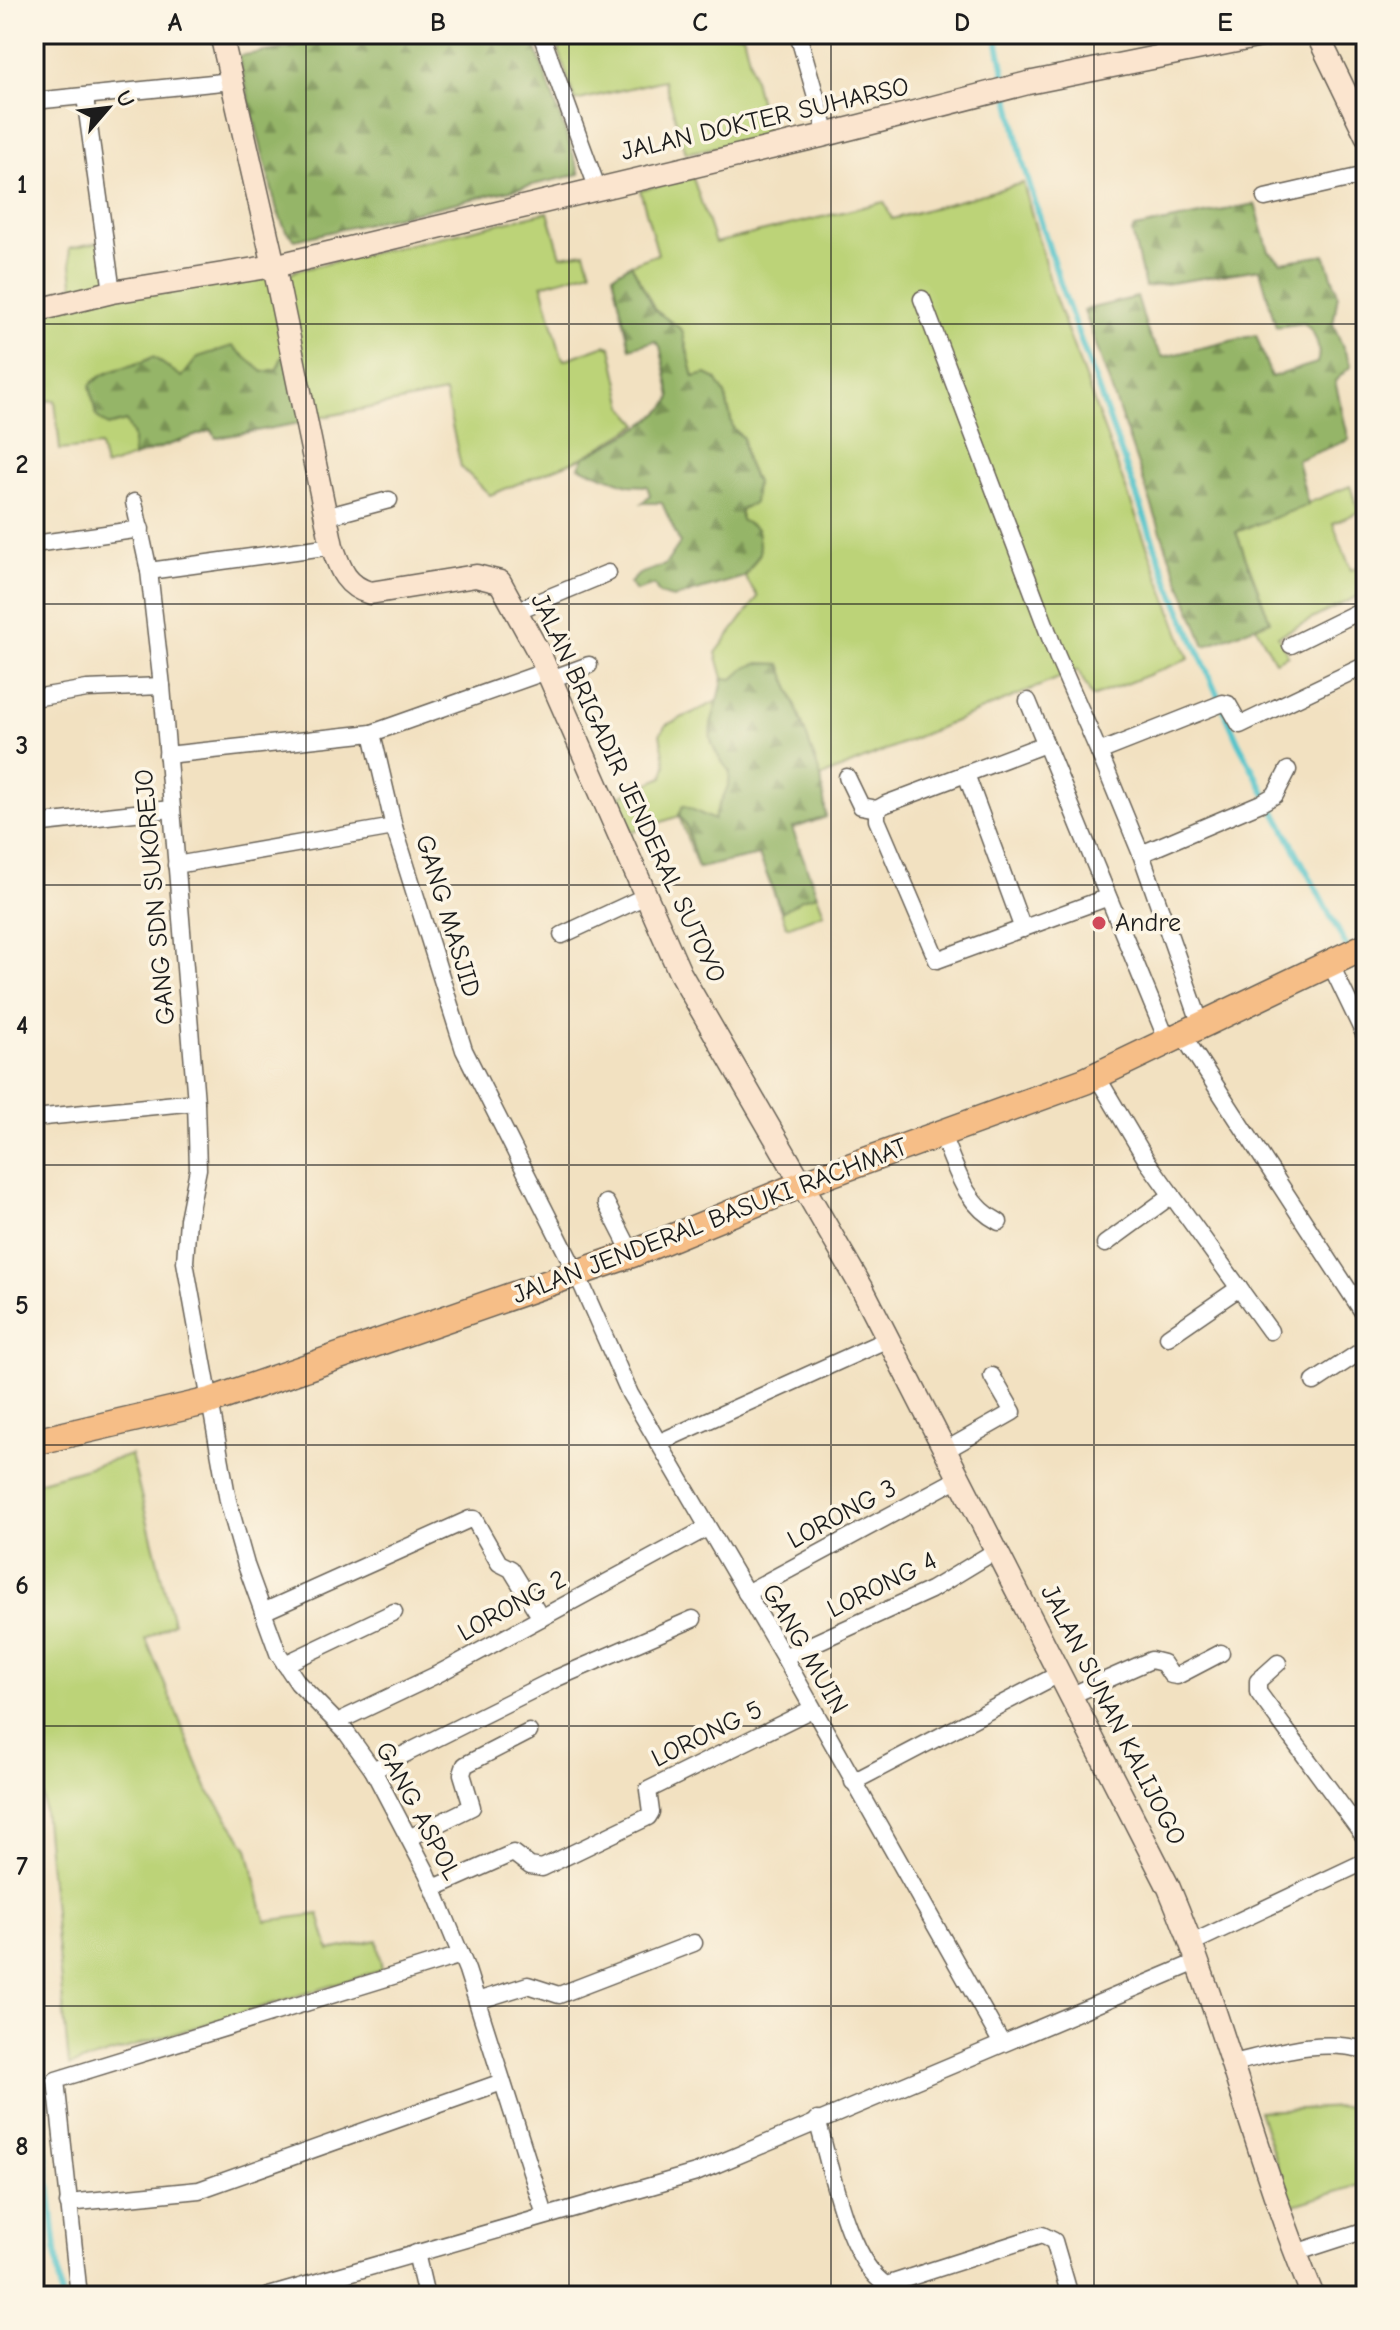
<svg xmlns="http://www.w3.org/2000/svg" width="1400" height="2330" font-family="'Comic Neue',sans-serif">
  <style>
    .grass { fill: #bcd378; stroke: #6c784a; stroke-width: 2 }
    .forest { fill: url(#forest-firs); stroke: #586842; stroke-width: 2 }
    .lines { fill: none; stroke-linecap: round; stroke-linejoin: round }
    .stream { stroke: #57c4ca; stroke-width: 6 }
    .street-casing { stroke: #676156; stroke-width: 19 }
    .secondary-casing { stroke: #676156; stroke-width: 25 }
    .primary-casing { stroke: #676156; stroke-width: 29 }
    .street { stroke: #fff; stroke-width: 16 }
    .secondary { stroke: #fbe5cf; stroke-width: 22 }
    .primary { stroke: #f6be87; stroke-width: 26 }
    .grid { fill: none; stroke: #1c1c1c; stroke-width: 2; stroke-opacity: 0.55 }
    .poi-dot { fill: #d1495b; stroke: #fcf5e5; stroke-width: 3 }
    .labels { text-anchor: middle; dominant-baseline: central; stroke-width: 7; stroke-linejoin: round; paint-order: stroke }
    .street-label { font-size: 26px; fill: #1c1c1c; stroke: #fcf5e5 }
    .poi-label { font-size: 26px; fill: #1c1c1c; stroke: #fcf5e5; text-anchor: start }
    .neatline { fill: none; stroke: #1c1c1c; stroke-width: 3 }
    .grid-label { font-size: 26px; text-anchor: middle; font-weight: bold; fill: #1c1c1c }
  </style>
  <defs>
    <pattern id="forest-firs" width="22" height="20" patternUnits="userSpaceOnUse" patternTransform="scale(2)"><rect width="22" height="20" fill="#95b568"/><path d="M5 1l3.5 6h-7zM16 11l3.5 6h-7z" fill="#799255"/></pattern>
  </defs>
  <rect width="100%" height="100%" fill="#fcf5e5"/>
  <filter id="ink" filterUnits="userSpaceOnUse"><feTurbulence type="fractalNoise" baseFrequency=".0125" numOctaves="2"/><feDisplacementMap in="SourceGraphic" scale="16" xChannelSelector="R" yChannelSelector="G"/><feConvolveMatrix kernelMatrix="1 2 1 2 8 2 1 2 1" color-interpolation-filters="sRGB"/></filter>
  <filter id="wash" filterUnits="userSpaceOnUse"><feTurbulence type="fractalNoise" baseFrequency=".006" numOctaves="4" result="noise"/><feDisplacementMap in="SourceGraphic" scale="32" xChannelSelector="R" yChannelSelector="G"/><feGaussianBlur stdDeviation="1.8" result="paint"/><feColorMatrix in="noise" values="0 0 0 0 0 0 0 0 0 0 0 0 0 0 0 0 0 1.4 0 .05"/><feComposite in="paint" operator="in"/></filter>
  <g filter="url(#wash)">
    <rect width="100%" height="100%" fill="#f2e1c1"/>
    <g class="grass">
      <path d="M585 34H743L768 137 686 153 664 80 575 101 557 44Z"/>
      <path d="M693 178 715 243 884 202 892 219 1023 183 1053 292 1189 659 1092 697 1078 670 821 777 826 817 792 829 824 913 787 927 759 855 698 868 679 816 632 832 618 797 663 777 666 765 660 734 666 725 720 700 723 678 716 653 758 597 745 577 760 553 757 530 741 520 740 508 756 483 746 460 743 438 733 428 725 394 694 378 682 330 655 310 631 264 658 254 640 190Z"/>
      <path d="M548 212 561 256 585 252 591 271 542 285 561 355 564 360 605 345 611 347 624 407 639 424 584 457 490 495 461 467 445 393 216 438 212 430 105 467 100 446 60 450 55 400 34 402V320L75 300 69 248 104 241 112 295 207 270 287 278 295 271Z"/>
      <path d="M1350 486 1359 512 1333 523 1351 570 1366 564V592L1278 636 1288 655 1275 661 1256 627 1270 621 1236 532Z"/>
      <path d="M131 1455 173 1623 146 1639 208 1790 248 1848 265 1921 319 1914 329 1950 377 1940 382 1970 69 2066 34 1707V1483Z"/>
      <path d="M1366 2106V2183L1291 2206 1259 2111Z"/>
    </g>
    <g class="forest">
      <path d="M307 34H531L580 174 295 240 286 231 277 210 238 56 296 47Z"/>
      <path d="M1255 204 1269 251 1281 262 1325 255 1338 294 1333 324 1351 366 1335 381 1349 440 1297 460 1308 505 1236 532 1270 621 1205 646 1168 552 1084 310 1137 297 1149 336 1163 357 1256 335 1271 377 1317 363C1322 348 1315 333 1304 323L1276 327 1260 269 1145 287 1132 232 1135 228Z"/>
      <path d="M631 264 655 310 682 330 694 377 706 374 716 379 725 394 733 428 743 438 746 460 756 483 754 503 741 509V520L757 529 760 553 744 577 673 598 659 594 654 585 636 591 630 583 639 574 665 565 680 543 662 503H642L650 495 647 486 628 485 579 467 584 457C604 446 667 417 671 397L660 346 655 341 630 348 613 275Z"/>
      <path d="M232 346 263 372 277 369 282 357 302 350 317 420 216 438 212 430 133 457V436L126 421 108 426 96 416 90 385C107 367 131 369 153 357L182 377 198 357Z"/>
      <path d="M759 663 781 664 821 777 826 817 792 828 817 895 802 899 782 912 759 855 698 868 686 825 679 815 683 805 714 820C718 801 730 792 730 772 695 730 716 725 723 678L733 679 745 668Z"/>
    </g>
    <g class="lines">
      <g class="stream">
        <path d="M996 34 1023 164 1061 286 1167 579 1238 742 1348 949"/>
        <path d="M1354 958 1366 980"/>
        <path d="M34 2044 61 2296"/>
      </g>
    </g>
  </g>
  <g filter="url(#ink)">
    <g class="lines">
      <g class="street-casing">
        <g id="street">
          <path d="M541 34 597 187"/>
          <path d="M798 34 827 135"/>
          <path d="M85 97 112 292"/>
          <path d="M34 101 232 81"/>
          <path d="M1265 198 1366 175"/>
          <path d="M922 299 1057 656 1099 752"/>
          <path d="M134 502 149 571"/>
          <path d="M325 517 389 500"/>
          <path d="M34 544 141 529"/>
          <path d="M332 546 149 571 162 686 196 1102 198 1169 188 1219 185 1262 228 1501 246 1565 278 1653 298 1683 346 1732 373 1770 427 1873 467 1970 545 2215"/>
          <path d="M516 611 608 573"/>
          <path d="M1291 645 1366 608"/>
          <path d="M547 671 372 733 394 827 464 1050 577 1274 630 1394 784 1657 1001 2042"/>
          <path d="M551 679 589 665"/>
          <path d="M34 698 87 689 162 686"/>
          <path d="M1028 701 1167 1040"/>
          <path d="M1045 744 886 804 877 809V820L937 960 1106 898"/>
          <path d="M167 755 372 733"/>
          <path d="M966 774 1023 929"/>
          <path d="M847 777 861 806 877 809"/>
          <path d="M34 824 171 809"/>
          <path d="M1141 854 1261 803 1275 795 1288 770"/>
          <path d="M176 865 394 827"/>
          <path d="M562 935 646 896"/>
          <path d="M1330 963 1366 1038"/>
          <path d="M1201 1025 1141 854 1099 752 1223 703 1228 704 1240 725 1366 665"/>
          <path d="M1182 1034 1366 1317"/>
          <path d="M1096 1075 1147 1161 1270 1331"/>
          <path d="M34 1118 196 1102"/>
          <path d="M941 1133C956 1167 964 1204 999 1222"/>
          <path d="M606 1203 632 1254"/>
          <path d="M1105 1244 1172 1195"/>
          <path d="M1168 1337 1239 1288"/>
          <path d="M1314 1382 1366 1348"/>
          <path d="M658 1443 888 1339"/>
          <path d="M946 1450 1013 1412 992 1376"/>
          <path d="M746 1593 961 1477"/>
          <path d="M263 1612 470 1519H474L499 1563 511 1569 541 1618"/>
          <path d="M784 1657 931 1590 997 1550"/>
          <path d="M1278 1663 1258 1681V1692L1366 1839"/>
          <path d="M285 1664 394 1612"/>
          <path d="M1072 1695 1151 1660 1163 1663 1171 1675 1177 1676 1221 1653"/>
          <path d="M337 1722 436 1675 707 1528"/>
          <path d="M373 1770 557 1678 693 1619"/>
          <path d="M853 1782 1061 1673"/>
          <path d="M409 1838 472 1807 462 1774 465 1765 529 1732"/>
          <path d="M434 1888 513 1853 530 1866 542 1868 648 1817 651 1812 648 1790 812 1709"/>
          <path d="M1192 1943 1366 1861"/>
          <path d="M477 2001 528 1985 559 1995 694 1943"/>
          <path d="M1233 2063C1279 2052 1318 2038 1366 2050"/>
          <path d="M817 2120C831 2166 846 2259 886 2285L1042 2235 1054 2241 1070 2296"/>
          <path d="M68 2203 199 2190 502 2082"/>
          <path d="M416 2253 426 2296"/>
          <path d="M1295 2253 1366 2230"/>
          <path d="M79 2296 56 2080 461 1955"/>
          <path d="M269 2296 696 2173 1199 1961"/>
        </g>
      </g>
      <g class="secondary-casing">
        <g id="secondary">
          <path d="M221 34 274 266 332 546C340 568 345 586 370 593L476 576 500 582 540 655 680 973 862 1288 1169 1888C1225 2021 1257 2163 1313 2296"/>
          <path d="M1317 34 1366 135"/>
          <path d="M34 311 112 292 274 266 821 136 1028 83 1271 34"/>
        </g>
      </g>
      <g class="primary-casing">
        <path id="primary" d="M34 1442 210 1401 632 1254 805 1183 1085 1081 1366 946"/>
      </g>
      <use href="#street" class="street"/>
      <use href="#secondary" class="secondary"/>
      <use href="#primary" class="primary"/>
    </g>
  </g>
  <path class="grid" d="M306 34V2296M569 34V2296M831 34V2296M1094 34V2296M34 324H1366M34 604H1366M34 885H1366M34 1165H1366M34 1445H1366M34 1726H1366M34 2006H1366"/>
  <circle class="poi-dot" cx="1099" cy="923" r="8"/>
  <g class="labels">
    <g class="street-label">
      <text transform="translate(765 119) rotate(-13)">JALAN DOKTER SUHARSO</text>
      <text transform="translate(628 788) rotate(65)">JALAN BRIGADIR JENDERAL SUTOYO</text>
      <text transform="translate(155 897) rotate(-95)">GANG SDN SUKOREJO</text>
      <text transform="translate(448 916) rotate(73)">GANG MASJID</text>
      <text transform="translate(710 1221) rotate(-21)">JALAN JENDERAL BASUKI RACHMAT</text>
      <text transform="translate(842 1514) rotate(-28)">LORONG 3</text>
      <text transform="translate(882 1585) rotate(-26)">LORONG 4</text>
      <text transform="translate(512 1606) rotate(-29)">LORONG 2</text>
      <text transform="translate(805 1649) rotate(60)">GANG MUIN</text>
      <text transform="translate(1113 1715) rotate(63)">JALAN SUNAN KALIJOGO</text>
      <text transform="translate(707 1734) rotate(-26)">LORONG 5</text>
      <text transform="translate(418 1811) rotate(62)">GANG ASPOL</text>
    </g>
    <g class="poi-label">
      <text x="1115" y="923">Andre</text>
    </g>
  </g>
  <rect width="1400" height="2330" fill="none" stroke="#fcf5e5" stroke-width="88"/>
  <g transform="translate(108 108) rotate(62)" stroke="#fcf5e5" stroke-width="6" paint-order="stroke">
  <path d="M0-6L14 30L0 20L-14 30Z" fill="#1c1c1c"/>
  <text y="-12" font-size="22" font-weight="bold" text-anchor="middle" fill="#1c1c1c">U</text>
  </g>
  <rect x="44" y="44" width="1312" height="2242" class="neatline"/>
  <g class="grid-label">
    <text x="175" y="31">A</text>
    <text x="438" y="31">B</text>
    <text x="700" y="31">C</text>
    <text x="962" y="31">D</text>
    <text x="1225" y="31">E</text>
    <text x="22" y="193">1</text>
    <text x="22" y="473">2</text>
    <text x="22" y="754">3</text>
    <text x="22" y="1034">4</text>
    <text x="22" y="1314">5</text>
    <text x="22" y="1594">6</text>
    <text x="22" y="1875">7</text>
    <text x="22" y="2155">8</text>
  </g>
</svg>
